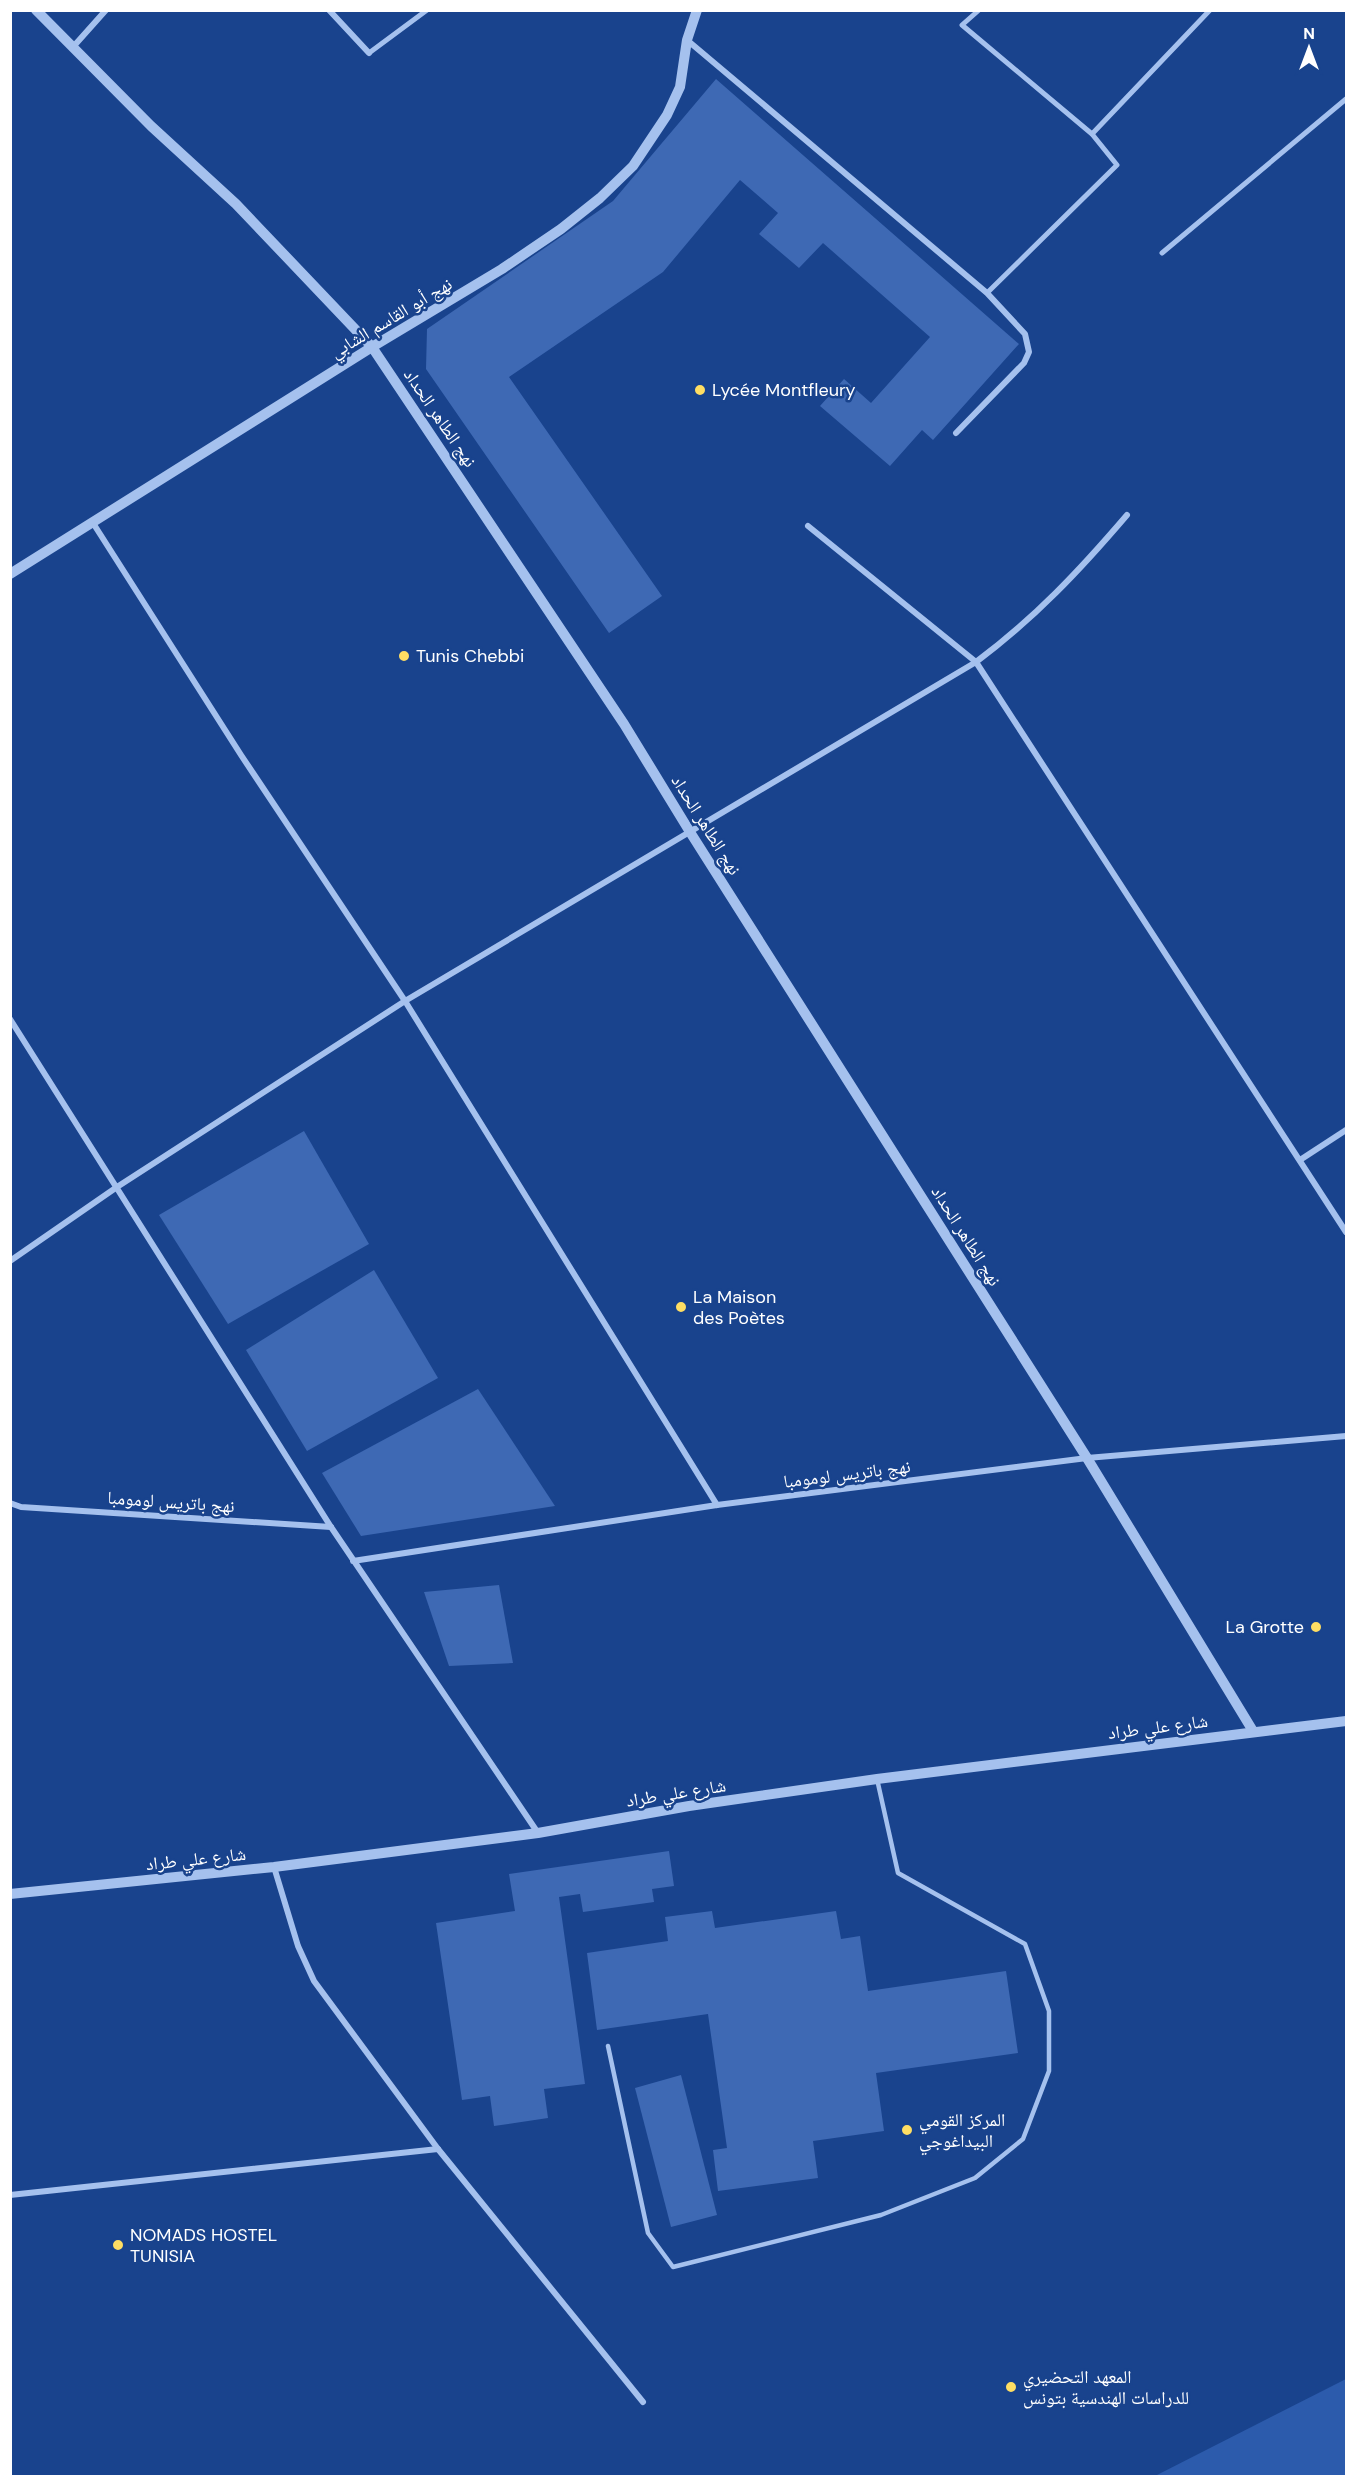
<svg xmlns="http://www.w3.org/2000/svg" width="1357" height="2487" font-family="'DM Sans','Noto Naskh Arabic',sans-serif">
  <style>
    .green { fill: #2c5bac }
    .building { fill: #3e69b4 }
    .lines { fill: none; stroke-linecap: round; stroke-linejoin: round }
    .service { stroke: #a5c1ee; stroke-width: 4.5 }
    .pedestrian { stroke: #a5c1ee; stroke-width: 5 }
    .minor { stroke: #a5c1ee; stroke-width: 6 }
    .tertiary { stroke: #a5c1ee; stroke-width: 10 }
    .poi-dot { fill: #ffde63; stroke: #19438d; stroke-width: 2 }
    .labels { text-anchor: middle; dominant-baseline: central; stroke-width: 5; stroke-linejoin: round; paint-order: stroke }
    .street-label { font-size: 18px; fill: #fff; stroke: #19438d }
    .poi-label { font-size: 18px; fill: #fff; stroke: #19438d; text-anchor: start }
  </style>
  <rect width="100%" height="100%" fill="#19438d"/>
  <path class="green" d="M1346 2379V2476H1155Z"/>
  <g class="building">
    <path d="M716 79 1019 344 933 440 922 430 890 466 820 406 844 379 871 403 930 337 823 243 799 268 759 234 778 213 740 180 663 272 509 377 662 596 609 633 426 369 427 329 613 201Z"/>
    <path d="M304 1131 369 1244 228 1324 159 1215Z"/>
    <path d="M374 1270 438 1378 307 1451 246 1350Z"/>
    <path d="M478 1389 555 1506 361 1536 322 1473Z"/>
    <path d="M499 1585 513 1663 449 1666 424 1592Z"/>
    <path d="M669 1851 674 1886 652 1889 654 1902 583 1912 580 1894 559 1897 585 2084 544 2089 548 2118 494 2126 490 2096 462 2100 436 1923 515 1911 509 1874Z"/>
    <path d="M712 1911 715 1928 836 1911 841 1939 860 1936 868 1991 1006 1971 1018 2053 876 2073 884 2131 813 2141 818 2178 718 2191 713 2150 727 2148 708 2014 597 2030 587 1953 668 1941 665 1917Z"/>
    <path d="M681 2075 717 2215 671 2227 635 2088Z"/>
  </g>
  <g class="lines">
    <path class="service" d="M608 2046 648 2233 673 2267 881 2215 975 2178 1023 2139 1049 2071V2011L1025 1944 898 1873 877 1779"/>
    <g class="pedestrian">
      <path d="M979 10 962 25 1092 134 1117 165 987 293"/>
      <path d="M369 53 427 10"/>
      <path d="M1092 134 1210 10"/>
      <path d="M1162 253 1346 99"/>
    </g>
    <g class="minor">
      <path d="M329 10 369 53"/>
      <path d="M687 40 987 293 1025 334 1029 352 1024 363 956 433"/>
      <path d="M73 47 106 10"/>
      <path d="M93 523 241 755 405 1001 717 1505"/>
      <path d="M808 526 976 662 1346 1232"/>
      <path d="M10 1019 331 1527 538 1833"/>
      <path d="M1300 1160 1346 1130"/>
      <path d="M10 1261 117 1187 405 1001 976 662C1035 618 1080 570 1127 515"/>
      <path d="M10 1503 21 1507 331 1527"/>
      <path d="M353 1561 717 1505 1087 1458 1346 1436"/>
      <path d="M274 1867 298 1946 314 1981 438 2149 643 2402"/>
      <path d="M10 2195 438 2149"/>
    </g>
    <g class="tertiary">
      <path d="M36 10 151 126 236 204 372 347 624 724 690 832 1087 1458 1253 1731"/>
      <path d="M10 574 372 347 502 269 561 229 600 198 633 166 667 115 680 87 687 40 697 10"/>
      <path d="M10 1894 274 1867 538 1833 689 1806 877 1779 1346 1721"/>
    </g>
  </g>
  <g class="poi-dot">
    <circle cx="700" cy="390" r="6"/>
    <circle cx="404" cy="656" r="6"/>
    <circle cx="681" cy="1307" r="6"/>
    <circle cx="1316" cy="1627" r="6"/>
    <circle cx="907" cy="2130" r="6"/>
    <circle cx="118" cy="2245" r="6"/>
    <circle cx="1011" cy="2387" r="6"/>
  </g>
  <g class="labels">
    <g class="street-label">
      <text transform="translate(391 318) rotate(-31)">نهج أبو القاسم الشابي</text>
      <text transform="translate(440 418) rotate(56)">نهج الطاهر الحداد</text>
      <text transform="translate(706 825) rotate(58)">نهج الطاهر الحداد</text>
      <text transform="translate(966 1236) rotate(58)">نهج الطاهر الحداد</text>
      <text transform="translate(847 1474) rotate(-7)">نهج باتريس لومومبا</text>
      <text transform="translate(171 1502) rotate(4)">نهج باتريس لومومبا</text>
      <text transform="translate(1158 1727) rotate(-7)">شارع علي طراد</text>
      <text transform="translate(676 1793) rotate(-9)">شارع علي طراد</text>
      <text transform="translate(196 1859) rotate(-6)">شارع علي طراد</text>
    </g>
    <g class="poi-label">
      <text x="712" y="390">Lycée Montfleury</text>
      <text x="416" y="656">Tunis Chebbi</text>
      <text x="693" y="1297">La Maison<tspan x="693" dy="21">des Poètes</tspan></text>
      <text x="1304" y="1627" text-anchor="end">La Grotte</text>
      <text x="919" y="2120">المركز القومي<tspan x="919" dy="21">البيداغوجي</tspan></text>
      <text x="130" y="2235">NOMADS HOSTEL<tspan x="130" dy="21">TUNISIA</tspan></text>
      <text x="1023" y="2377">المعهد التحضيري<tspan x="1023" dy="21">للدراسات الهندسية بتونس</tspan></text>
    </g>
  </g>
  <rect width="1357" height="2487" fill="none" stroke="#ffffff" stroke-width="24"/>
  <g transform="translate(1309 48)" stroke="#19438d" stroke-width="4.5" paint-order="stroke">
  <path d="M0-4.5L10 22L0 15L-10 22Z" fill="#ffffff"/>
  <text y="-9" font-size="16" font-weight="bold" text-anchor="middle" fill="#ffffff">N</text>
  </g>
</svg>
